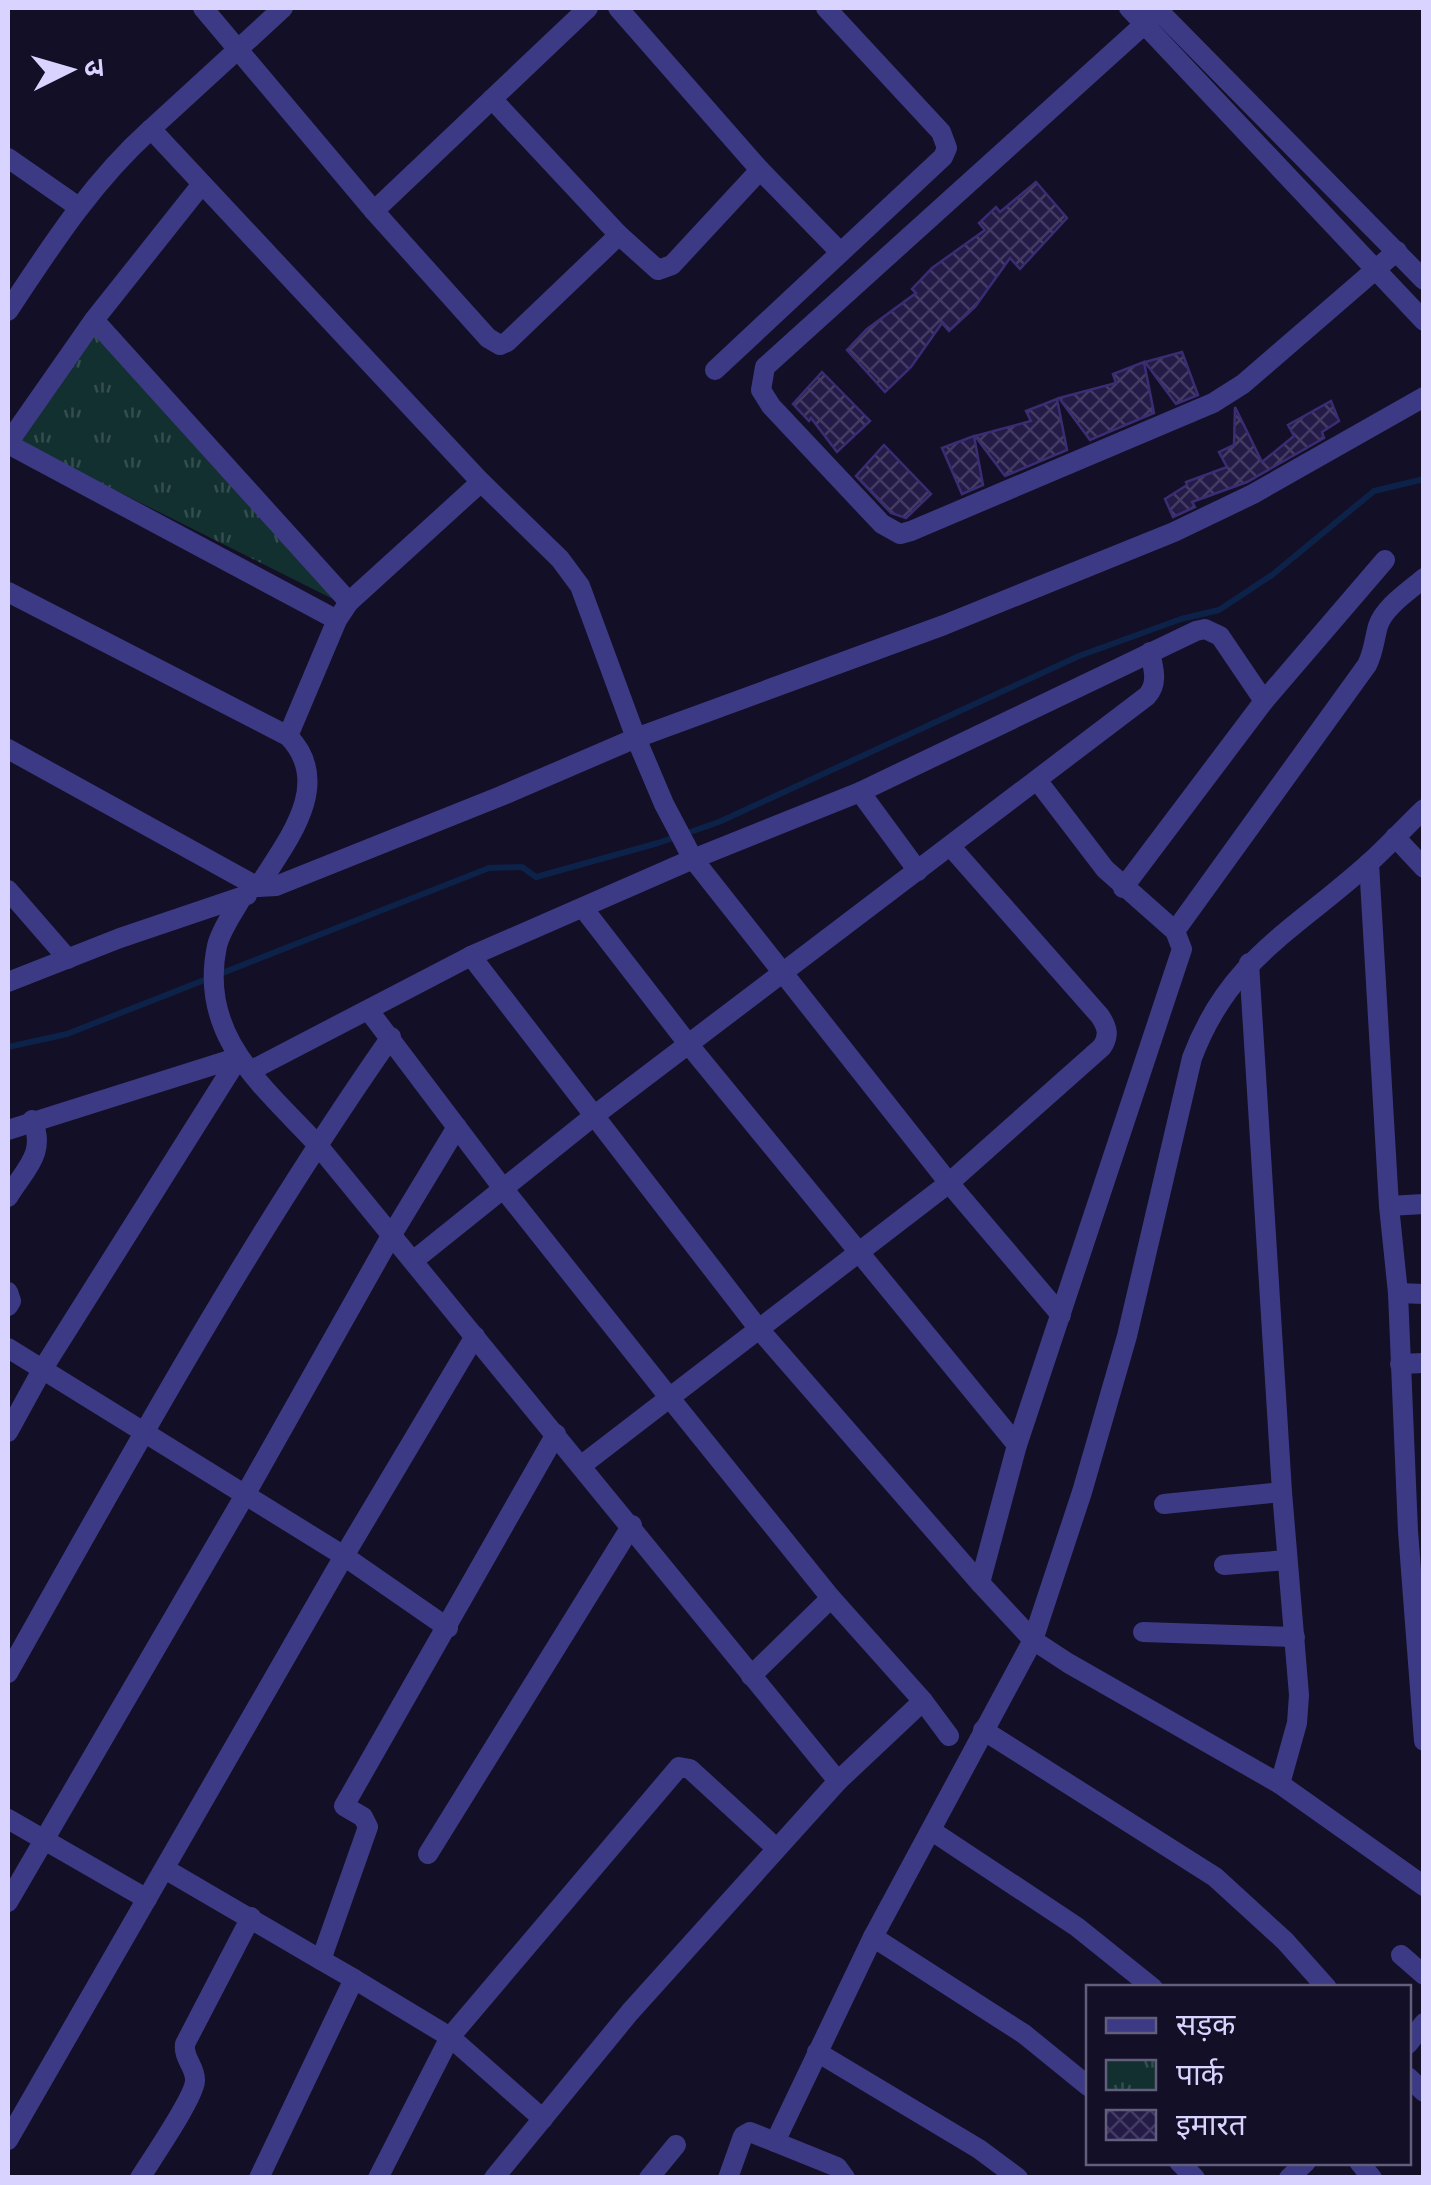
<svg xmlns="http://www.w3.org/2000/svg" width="1431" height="2185" font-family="Overpass,'Noto Sans Devanagari',sans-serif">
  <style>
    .park { fill: url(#park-tufts) }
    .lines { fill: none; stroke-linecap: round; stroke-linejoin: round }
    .stream { stroke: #0c2248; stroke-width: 6 }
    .building { fill: url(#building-cross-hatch); stroke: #3b2d73; stroke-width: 2.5 }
    .minor { stroke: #3d3a85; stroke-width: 20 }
  </style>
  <defs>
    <pattern id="park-tufts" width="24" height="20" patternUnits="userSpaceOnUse" patternTransform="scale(2.5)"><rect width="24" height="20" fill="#12302f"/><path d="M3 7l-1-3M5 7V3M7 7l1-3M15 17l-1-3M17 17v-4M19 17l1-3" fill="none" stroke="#344d4e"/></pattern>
    <pattern id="building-cross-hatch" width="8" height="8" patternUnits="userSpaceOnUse" patternTransform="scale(2.5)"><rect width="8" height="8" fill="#241b47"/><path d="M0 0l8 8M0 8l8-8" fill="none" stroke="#433b63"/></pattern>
  </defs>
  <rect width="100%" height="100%" fill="#130f26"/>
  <path class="park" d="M95 333 337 601 19 442Z"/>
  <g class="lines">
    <path class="stream" d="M8 1047 67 1034 489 868 522 867 536 877 658 843 719 822 1079 656 1181 619 1219 610 1272 575 1374 491 1424 479"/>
  </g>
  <g class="building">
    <path d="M1036 182 1067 218 1020 269 1010 258 975 307 949 331 942 323 911 367 885 392 847 350 867 329 916 293 912 289 932 268 985 230 979 223 996 207 1000 212Z"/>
    <path d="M1182 352 1198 395 1176 404 1145 362Z"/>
    <path d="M1144 362 1154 413 1090 440 1059 398 1116 383 1113 374Z"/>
    <path d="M822 372 870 421 837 452 811 418 809 421 793 404Z"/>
    <path d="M1057 399 1067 450 1005 476 975 436 1031 421 1026 411Z"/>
    <path d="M1331 401 1339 421 1322 432 1324 438 1247 482 1192 502 1195 507 1173 517 1165 499 1187 485 1186 482 1227 467 1219 452 1234 445 1235 407 1262 462 1294 436 1288 425Z"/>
    <path d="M974 436 983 485 962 494 942 448Z"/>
    <path d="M884 445 931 494 906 518 891 513 856 476Z"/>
  </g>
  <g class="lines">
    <g class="minor">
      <path d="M203 8 374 211"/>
      <path d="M283 8 151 129 481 482 560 559 580 586 636 738 664 804 693 859 949 1183 1061 1315"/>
      <path d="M588 8 374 211 488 338 500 345 507 342 619 235"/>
      <path d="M618 8 760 170 840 252"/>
      <path d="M1129 8 1424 321"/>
      <path d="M1156 8 1424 280"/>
      <path d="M1159 11 765 367 761 390 771 406 882 524 900 534 911 531 1213 403 1243 384 1397 251"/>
      <path d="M492 99 619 235 658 270 672 265 760 170"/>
      <path d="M8 158 77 206"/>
      <path d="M202 184 94 320 349 602"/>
      <path d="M8 311C51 246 92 182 151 129"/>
      <path d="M715 370 943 157 947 148 941 132 826 8"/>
      <path d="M8 443 94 320"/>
      <path d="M8 444 337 620"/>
      <path d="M8 592 288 736C335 784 286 842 258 887"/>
      <path d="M288 736 337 620 349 602 481 482"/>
      <path d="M8 749 258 887 276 886 501 796 636 738 944 625 1174 532 1253 494 1424 397"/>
      <path d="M860 792 918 871"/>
      <path d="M1424 809C1405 827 1388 846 1369 863 1295 930 1229 959 1192 1058L1127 1336 1082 1492 1033 1640 1068 1663 1280 1784 1424 1886"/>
      <path d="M1395 837 1424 868"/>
      <path d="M1369 863 1389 1206 1398 1293 1408 1531 1424 1741"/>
      <path d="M1123 888 1264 701 1385 560"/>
      <path d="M8 890 68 959"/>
      <path d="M242 897C234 912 221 929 217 946 198 1035 262 1085 316 1143L838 1781 630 2012 494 2178"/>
      <path d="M583 908 689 1045 1017 1445"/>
      <path d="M1175 931 1367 665C1374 651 1374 640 1378 626 1384 607 1409 591 1424 578"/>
      <path d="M471 956 758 1328 980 1583 1033 1640 873 1937 775 2142"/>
      <path d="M1249 963 1282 1492 1299 1695 1297 1723 1280 1784"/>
      <path d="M8 982 120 938 247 895"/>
      <path d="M369 1011 502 1187 669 1397 831 1598 923 1701 949 1736"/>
      <path d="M250 1071 471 956 693 859 860 792 1196 631 1205 629 1220 636 1264 701"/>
      <path d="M8 1130 239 1057"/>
      <path d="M8 1197C25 1169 47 1153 32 1120"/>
      <path d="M1389 1206 1424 1204"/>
      <path d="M413 1261 595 1115 1147 696C1159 683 1153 667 1150 652"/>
      <path d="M8 1292 11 1301 8 1306"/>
      <path d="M1398 1293 1424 1294"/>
      <path d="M8 1348 344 1556 448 1628"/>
      <path d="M1400 1364 1424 1363"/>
      <path d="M8 1432 42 1370 239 1057"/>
      <path d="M582 1465 949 1183 1102 1047C1110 1035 1107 1027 1100 1016L951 847"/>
      <path d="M1164 1504 1282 1492"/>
      <path d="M1224 1565 1287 1560"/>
      <path d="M980 1583 1017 1445 1182 949 1175 931 1105 869 1037 780"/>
      <path d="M1143 1632 1295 1637"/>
      <path d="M8 1673C129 1458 249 1240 391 1037"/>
      <path d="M751 1676 831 1598"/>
      <path d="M983 1730 1215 1877 1285 1941 1327 1988"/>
      <path d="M838 1781 923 1701"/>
      <path d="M8 1819 147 1899"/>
      <path d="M932 1831 1077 1927 1153 1988"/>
      <path d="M428 1854 632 1525"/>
      <path d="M165 1869 321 1960"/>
      <path d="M8 1902 245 1495 391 1236 457 1127"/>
      <path d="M873 1937 1024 2034 1088 2086"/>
      <path d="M1401 1955 1424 1975"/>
      <path d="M354 1979 450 2037 543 2119"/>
      <path d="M1408 2044 1424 2023"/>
      <path d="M817 2052 979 2149 1018 2178"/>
      <path d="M1408 2077 1424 2092"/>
      <path d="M8 2140 344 1556 475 1336"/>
      <path d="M1179 2162 1195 2178"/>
      <path d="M1359 2162 1372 2178"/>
      <path d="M140 2178C151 2160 194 2098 195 2081 196 2067 183 2059 185 2044L251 1917"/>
      <path d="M259 2178 354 1979 321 1960 368 1827 363 1817 344 1806 556 1434"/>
      <path d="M378 2178 450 2037 679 1767 690 1769 775 1847"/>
      <path d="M649 2178 676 2145"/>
      <path d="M728 2178 743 2136 750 2132 837 2167 845 2178"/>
      <path d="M1289 2178 1306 2162"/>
    </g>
  </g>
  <rect width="1431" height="2185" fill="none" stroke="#d9d4ff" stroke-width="20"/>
  <rect x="1086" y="1985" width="325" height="180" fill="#130f26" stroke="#625e7d" stroke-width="2.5"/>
  <rect x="1106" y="2018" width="50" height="15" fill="#3d3a85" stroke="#625e7d" stroke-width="2.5"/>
  <text x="1176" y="2035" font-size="30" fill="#d9d4ff">सड़क</text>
  <rect x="1106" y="2060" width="50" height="30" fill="url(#park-tufts)" stroke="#625e7d" stroke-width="2.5"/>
  <text x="1176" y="2085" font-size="30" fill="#d9d4ff">पार्क</text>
  <rect x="1106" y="2110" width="50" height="30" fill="url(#building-cross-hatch)" stroke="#625e7d" stroke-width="2.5"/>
  <text x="1176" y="2135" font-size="30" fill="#d9d4ff">इमारत</text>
  <g transform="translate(70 70) rotate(85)" stroke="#130f26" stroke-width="8" paint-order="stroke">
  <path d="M0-8L18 38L0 25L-18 38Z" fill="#d9d4ff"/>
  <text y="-15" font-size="28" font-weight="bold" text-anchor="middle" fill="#d9d4ff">उ</text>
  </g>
</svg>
